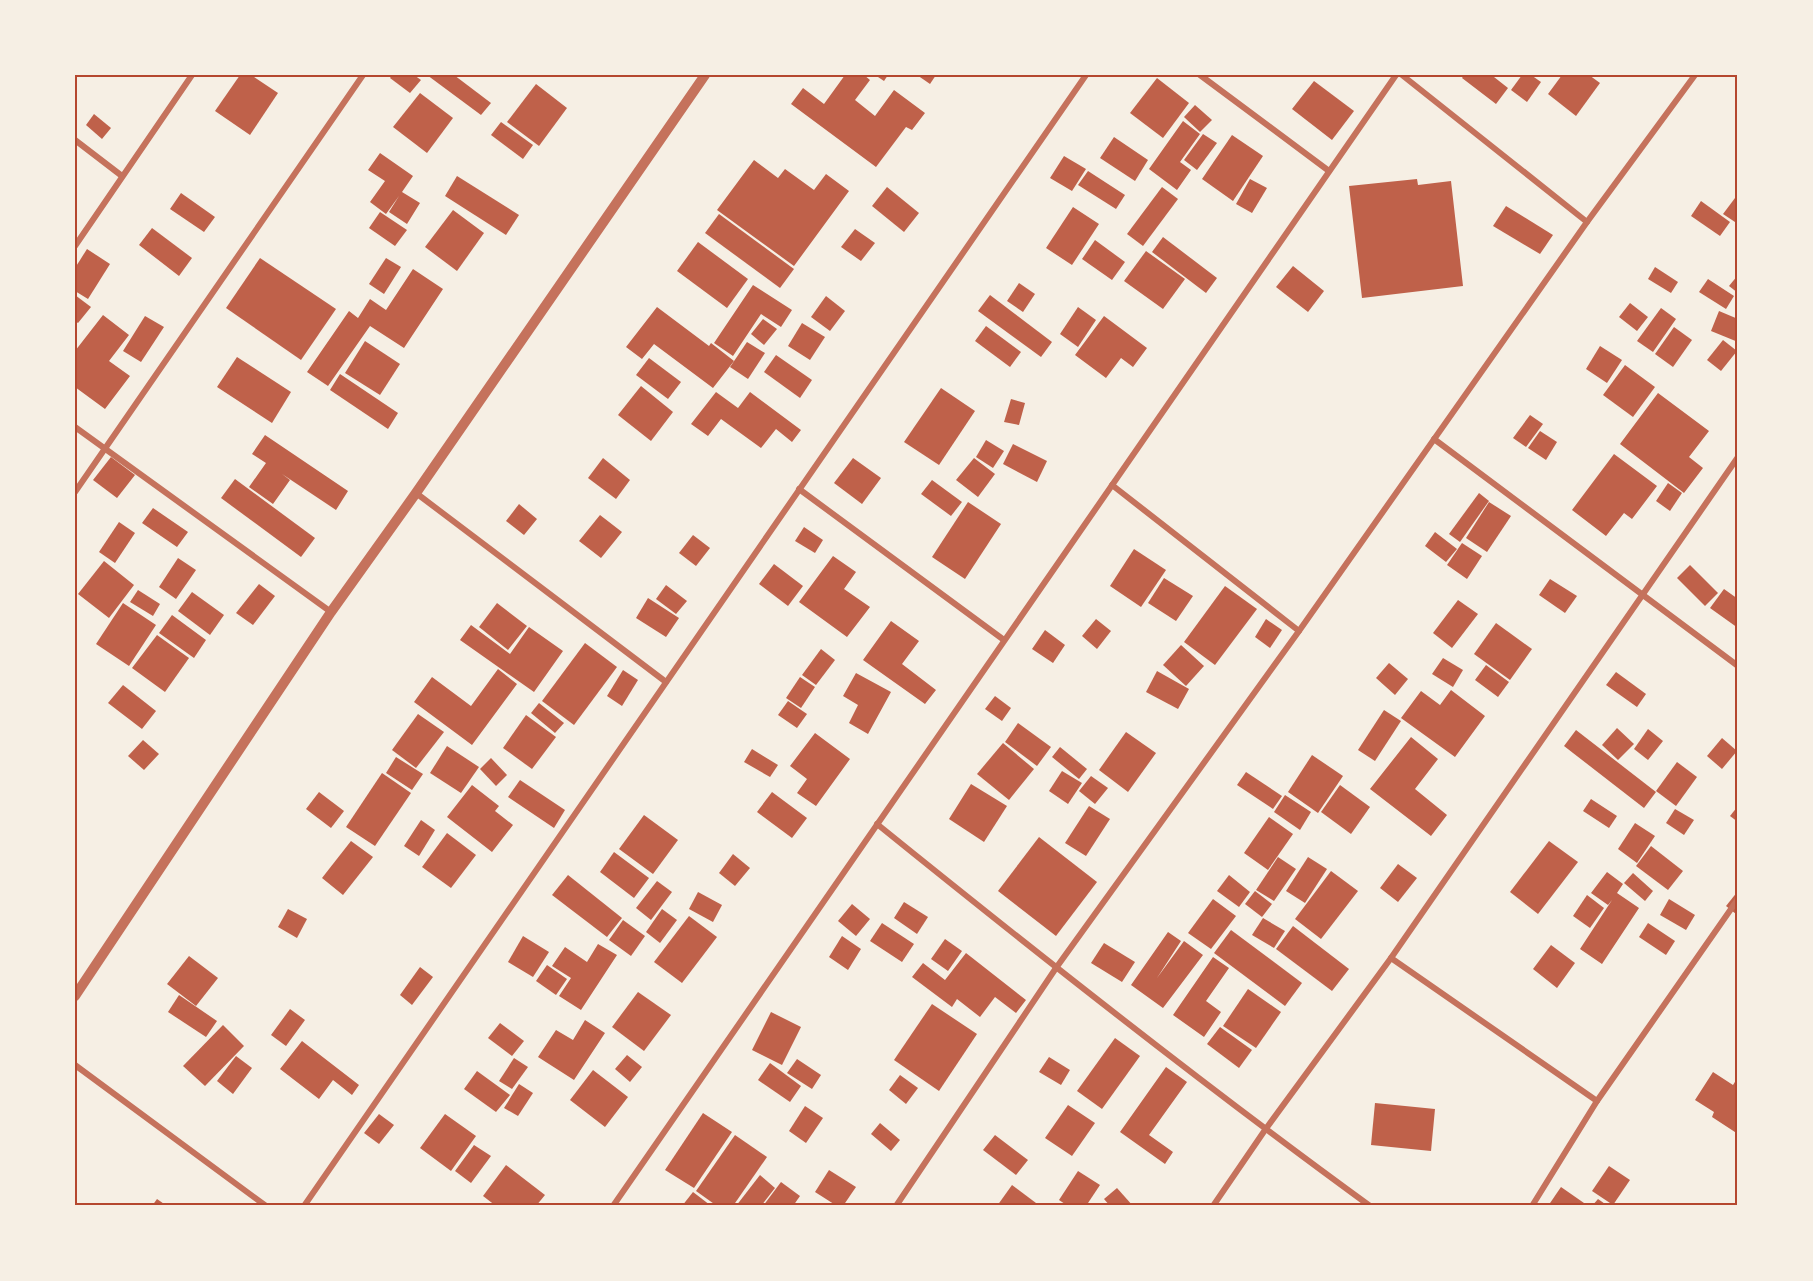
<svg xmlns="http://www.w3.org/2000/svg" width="1813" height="1281" font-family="'Asap Condensed',sans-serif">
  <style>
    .building { fill: #bf614a }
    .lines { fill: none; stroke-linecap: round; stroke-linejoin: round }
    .minor { stroke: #c5725c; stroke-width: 6 }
    .tertiary { stroke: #c5725c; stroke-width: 10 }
    .neatline { fill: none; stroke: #b5482f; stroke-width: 2 }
  </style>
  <rect width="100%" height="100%" fill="#f6efe4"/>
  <g class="building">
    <path d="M240 75H251L278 93 250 135 215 111Z"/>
    <path d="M392 75H414L421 80 410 93 390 78Z"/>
    <path d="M427 75H454L491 103 481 115Z"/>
    <path d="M845 75H864L870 80 855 100 875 116 894 90 925 113 912 130 906 127 876 167 791 104 803 88 824 104Z"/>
    <path d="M875 75H888L884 81Z"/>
    <path d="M917 75H936L930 84Z"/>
    <path d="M1464 75H1496L1494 77 1508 88 1496 104 1462 78Z"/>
    <path d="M1522 75H1531L1541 82 1527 102 1511 90Z"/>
    <path d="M1562 75H1589L1600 83 1576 116 1548 94Z"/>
    <path d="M1157 78 1189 103 1163 138 1130 113Z"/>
    <path d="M1314 81 1354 111 1332 140 1292 109Z"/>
    <path d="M536 84 567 108 539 146 507 122Z"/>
    <path d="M420 93 453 118 427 153 393 127Z"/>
    <path d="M1195 105 1212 120 1200 132 1184 117Z"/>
    <path d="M94 114 111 128 102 139 86 125Z"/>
    <path d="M1183 121 1200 134 1180 162 1191 170 1177 190 1149 169Z"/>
    <path d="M501 122 533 145 523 159 491 135Z"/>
    <path d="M1203 134 1217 143 1197 170 1184 160Z"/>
    <path d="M1232 135 1263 156 1233 201 1202 179Z"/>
    <path d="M1114 137 1148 160 1135 181 1100 158Z"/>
    <path d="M380 153 413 176 402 192 420 203 407 224 389 212 399 196 386 214 370 202 385 181 368 170Z"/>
    <path d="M1064 156 1086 169 1072 191 1050 178Z"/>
    <path d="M754 160 778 178 785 169 814 190 826 174 849 191 794 266 717 210Z"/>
    <path d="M1088 171 1125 195 1116 209 1078 185Z"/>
    <path d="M457 176 519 215 506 235 445 196Z"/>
    <path d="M1250 179 1267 188 1252 213 1236 204Z"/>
    <path d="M1417 179 1418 185 1451 181 1463 286 1362 298 1349 186Z"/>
    <path d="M887 187 919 213 904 232 872 206Z"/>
    <path d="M1162 187 1178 199 1143 246 1127 234Z"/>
    <path d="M181 193 215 217 204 232 170 209Z"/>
    <path d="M1738 194V224L1723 214Z"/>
    <path d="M1701 201 1730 222 1720 236 1691 216Z"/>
    <path d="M1506 206 1553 235 1540 254 1493 226Z"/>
    <path d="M1073 207 1099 224 1072 265 1046 248Z"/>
    <path d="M453 210 484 233 457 271 425 247Z"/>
    <path d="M380 212 407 230 395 246 369 228Z"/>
    <path d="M719 214 794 269 780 288 705 233Z"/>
    <path d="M152 228 192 258 179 276 139 245Z"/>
    <path d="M855 229 875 243 861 261 841 247Z"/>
    <path d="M1163 237 1217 278 1206 293 1152 252Z"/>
    <path d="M1095 240 1125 262 1112 280 1082 259Z"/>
    <path d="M698 242 748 279 727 308 677 271Z"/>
    <path d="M87 249 110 264 88 299 75 291V268Z"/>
    <path d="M1146 251 1185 279 1163 309 1124 281Z"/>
    <path d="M260 258 336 309 301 360 226 308Z"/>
    <path d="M386 258 401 267 384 294 369 284Z"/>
    <path d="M1293 266 1324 291 1308 312 1276 287Z"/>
    <path d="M1655 267 1678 282 1671 293 1648 279Z"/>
    <path d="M413 269 443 289 404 348 370 326 328 386 307 372 349 311 358 318 370 299 386 310Z"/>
    <path d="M1738 275V293L1729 286Z"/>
    <path d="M1708 279 1734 296 1726 309 1699 292Z"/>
    <path d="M1019 283 1035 294 1023 312 1007 301Z"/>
    <path d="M753 285 792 310 781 327 761 314 733 356 714 343Z"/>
    <path d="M75 295 91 307 78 323 75 321Z"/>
    <path d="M990 295 1052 342 1041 357 978 311Z"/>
    <path d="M826 296 845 311 830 331 811 317Z"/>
    <path d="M1630 303 1648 317 1637 331 1619 317Z"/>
    <path d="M657 307 709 346 711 343 734 361 713 388 654 344 642 359 626 347Z"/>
    <path d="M1078 307 1096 320 1078 347 1060 334Z"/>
    <path d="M1661 308 1676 319 1653 352 1637 341Z"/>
    <path d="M1719 311 1738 319V342L1711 331Z"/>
    <path d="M103 315 129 335 109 361 130 376 105 409 75 387V351Z"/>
    <path d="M145 316 164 327 141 362 123 351Z"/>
    <path d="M1104 316 1147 348 1133 367 1121 358 1106 378 1075 355Z"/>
    <path d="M763 319 777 329 764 345 751 334Z"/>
    <path d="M802 323 825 337 810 360 788 346Z"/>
    <path d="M986 326 1021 352 1010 367 975 341Z"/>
    <path d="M1674 327 1692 340 1673 367 1655 354Z"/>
    <path d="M1723 340 1737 351 1721 371 1707 360Z"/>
    <path d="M365 341 400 364 380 395 345 373Z"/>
    <path d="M747 342 765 353 748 379 730 367Z"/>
    <path d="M1600 346 1622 360 1607 383 1586 369Z"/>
    <path d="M776 355 812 380 800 398 764 372Z"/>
    <path d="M237 357 291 392 272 423 217 387Z"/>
    <path d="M649 358 681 382 668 399 636 375Z"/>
    <path d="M1625 365 1655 387 1633 417 1603 395Z"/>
    <path d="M340 374 398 413 388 429 330 390Z"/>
    <path d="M641 386 673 412 651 441 618 415Z"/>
    <path d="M941 388 975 411 939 465 904 442Z"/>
    <path d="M716 392 738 408 750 392 801 430 792 442 776 429 761 448 721 419 708 436 691 424Z"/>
    <path d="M1658 393 1709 431 1689 457 1703 468 1684 493 1620 444Z"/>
    <path d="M1011 399 1025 403 1019 425 1004 422Z"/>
    <path d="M1530 415 1543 424 1526 447 1513 438Z"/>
    <path d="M1540 431 1557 442 1546 460 1528 448Z"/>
    <path d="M265 435 348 491 336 510 282 474 290 480 273 504 249 487 266 463 252 454Z"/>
    <path d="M986 440 1004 451 993 468 976 457Z"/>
    <path d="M1013 444 1047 461 1037 482 1003 464Z"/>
    <path d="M1614 454 1657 486 1632 519 1624 513 1606 536 1572 510Z"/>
    <path d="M111 457 135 475 117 498 93 480Z"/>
    <path d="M603 458 630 480 616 499 588 478Z"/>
    <path d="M853 458 881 478 862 504 834 483Z"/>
    <path d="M974 458 995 474 978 497 956 480Z"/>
    <path d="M235 479 315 538 301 557 221 498Z"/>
    <path d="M932 480 962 502 951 516 921 494Z"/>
    <path d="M1668 483 1682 493 1670 511 1656 501Z"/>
    <path d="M1479 493 1489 501 1460 542 1449 534Z"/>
    <path d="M968 502 1001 524 965 579 932 557Z"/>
    <path d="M1489 502 1511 516 1487 552 1466 538Z"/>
    <path d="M519 504 537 519 524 535 506 521Z"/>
    <path d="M153 508 188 532 177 547 142 523Z"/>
    <path d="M600 515 622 532 601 558 579 541Z"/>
    <path d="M119 522 135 533 115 563 99 552Z"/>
    <path d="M804 527 823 540 815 553 795 541Z"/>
    <path d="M1435 532 1457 549 1446 562 1425 546Z"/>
    <path d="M693 535 710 548 696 566 679 553Z"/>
    <path d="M1462 543 1482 556 1467 579 1447 565Z"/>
    <path d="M1134 549 1166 570 1141 607 1110 586Z"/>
    <path d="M833 556 856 572 844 589 870 607 847 637 799 602Z"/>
    <path d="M178 558 196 570 176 599 159 587Z"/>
    <path d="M104 561 134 585 109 618 78 594Z"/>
    <path d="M774 564 803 586 788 606 759 584Z"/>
    <path d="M1690 565 1718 593 1705 606 1677 578Z"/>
    <path d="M1164 578 1193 596 1176 621 1148 603Z"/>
    <path d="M1550 579 1577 596 1565 613 1539 595Z"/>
    <path d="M259 584 275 596 253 625 236 613Z"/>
    <path d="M666 585 687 601 676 614 656 599Z"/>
    <path d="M1225 586 1257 609 1215 665 1184 642Z"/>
    <path d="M1724 589 1738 599V628L1710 608Z"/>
    <path d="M138 590 160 604 153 616 130 602Z"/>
    <path d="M192 592 224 615 210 635 178 611Z"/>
    <path d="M648 598 679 618 666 637 636 618Z"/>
    <path d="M1458 600 1478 614 1452 648 1433 633Z"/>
    <path d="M123 603 156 625 129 666 96 644Z"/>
    <path d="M497 603 527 626 508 650 479 627Z"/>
    <path d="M172 615 206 640 194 658 159 633Z"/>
    <path d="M1096 619 1111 631 1097 649 1082 636Z"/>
    <path d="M1266 619 1282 630 1270 648 1255 637Z"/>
    <path d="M891 621 919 641 902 664 936 690 925 704 863 660Z"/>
    <path d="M1496 623 1532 649 1510 680 1474 654Z"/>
    <path d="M471 625 510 654 529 627 563 651 534 692 460 640Z"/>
    <path d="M1045 630 1065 645 1053 663 1032 649Z"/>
    <path d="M157 635 189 658 165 692 132 668Z"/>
    <path d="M585 643 617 667 574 725 542 701Z"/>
    <path d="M1181 645 1204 666 1186 686 1163 665Z"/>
    <path d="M821 649 835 660 816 685 802 675Z"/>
    <path d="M1443 658 1463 670 1453 687 1432 674Z"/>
    <path d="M1389 663 1408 679 1395 695 1376 678Z"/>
    <path d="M1486 665 1509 682 1498 697 1475 680Z"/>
    <path d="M498 669 517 684 472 745 414 702 432 677 471 706Z"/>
    <path d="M623 670 638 680 622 706 607 696Z"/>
    <path d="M1157 671 1189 689 1178 709 1146 692Z"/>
    <path d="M1616 672 1646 694 1637 707 1606 685Z"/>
    <path d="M856 673 891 692 868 734 849 723 858 705 843 696Z"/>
    <path d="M800 677 815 687 801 708 786 698Z"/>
    <path d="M123 685 156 711 142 729 108 703Z"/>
    <path d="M1451 690 1485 716 1455 757 1401 718 1421 691 1440 705Z"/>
    <path d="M995 696 1011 708 1002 721 985 709Z"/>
    <path d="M788 701 807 714 797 728 778 715Z"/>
    <path d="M539 703 564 723 555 733 531 713Z"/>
    <path d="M1384 710 1401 721 1375 761 1358 750Z"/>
    <path d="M418 714 444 732 416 768 392 750Z"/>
    <path d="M526 715 556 737 532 769 503 748Z"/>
    <path d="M1018 723 1051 747 1037 766 1005 742Z"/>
    <path d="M1617 728 1634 744 1618 760 1602 745Z"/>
    <path d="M1648 729 1663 741 1648 760 1634 749Z"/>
    <path d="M1576 730 1656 792 1644 808 1564 746Z"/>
    <path d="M1126 732 1156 753 1128 792 1099 770Z"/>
    <path d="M815 733 850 759 816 806 797 793 807 779 790 766Z"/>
    <path d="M1411 737 1438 759 1415 789 1447 815 1431 836 1370 789Z"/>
    <path d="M1722 738 1737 751 1722 769 1707 756Z"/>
    <path d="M143 740 159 754 144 770 128 756Z"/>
    <path d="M1003 743 1034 769 1009 800 977 774Z"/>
    <path d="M447 746 479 767 461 793 430 773Z"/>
    <path d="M1060 747 1087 769 1079 779 1052 757Z"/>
    <path d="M752 749 778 765 770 777 744 762Z"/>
    <path d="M1312 755 1343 776 1318 813 1288 792Z"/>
    <path d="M396 757 423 774 412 790 386 773Z"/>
    <path d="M491 758 507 775 496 786 480 769Z"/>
    <path d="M1677 762 1697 777 1676 806 1656 791Z"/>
    <path d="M1062 771 1082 783 1068 804 1049 791Z"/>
    <path d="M1246 772 1282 796 1273 809 1237 785Z"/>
    <path d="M382 773 411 793 375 846 346 827Z"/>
    <path d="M1091 776 1108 788 1095 804 1079 791Z"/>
    <path d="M520 780 565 810 554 828 508 797Z"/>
    <path d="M971 784 1007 806 984 842 949 819Z"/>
    <path d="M472 785 499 806 495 811 513 825 492 852 447 817Z"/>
    <path d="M1340 785 1370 807 1351 834 1321 812Z"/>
    <path d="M319 792 344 811 331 828 306 809Z"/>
    <path d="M772 792 807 818 792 838 757 812Z"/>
    <path d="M1285 795 1311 812 1300 830 1274 812Z"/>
    <path d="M1591 799 1617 816 1609 828 1583 811Z"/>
    <path d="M1089 806 1110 819 1086 856 1065 843Z"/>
    <path d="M1738 806V822L1730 816Z"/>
    <path d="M1675 809 1694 820 1684 835 1666 823Z"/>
    <path d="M644 815 678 840 653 874 619 849Z"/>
    <path d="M1269 817 1293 834 1268 870 1244 853Z"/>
    <path d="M421 820 435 830 419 856 404 846Z"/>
    <path d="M1635 823 1655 836 1637 863 1618 849Z"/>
    <path d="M447 833 476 855 451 888 422 867Z"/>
    <path d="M1039 837 1097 882 1056 936 998 891Z"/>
    <path d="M351 841 373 857 343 895 322 878Z"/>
    <path d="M1549 841 1578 862 1538 914 1510 892Z"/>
    <path d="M1651 846 1683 871 1668 890 1636 866Z"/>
    <path d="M614 852 649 878 634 898 600 872Z"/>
    <path d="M733 854 750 868 735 886 719 873Z"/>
    <path d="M1278 857 1296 869 1274 901 1256 890Z"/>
    <path d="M1308 857 1327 869 1305 903 1286 891Z"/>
    <path d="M1398 864 1417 878 1398 902 1380 888Z"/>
    <path d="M1331 871 1358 891 1321 939 1295 919Z"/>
    <path d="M1607 872 1623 884 1617 893 1639 908 1602 964 1580 949 1612 900 1608 905 1591 893Z"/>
    <path d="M1633 873 1653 891 1645 901 1624 883Z"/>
    <path d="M568 875 622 918 607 937 552 895Z"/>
    <path d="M1229 875 1250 892 1239 907 1217 891Z"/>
    <path d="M657 881 672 892 651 920 636 908Z"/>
    <path d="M1255 891 1272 904 1262 917 1245 904Z"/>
    <path d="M1738 891V911L1736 914 1726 906Z"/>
    <path d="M698 892 722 905 713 922 689 909Z"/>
    <path d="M1587 895 1604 908 1590 928 1573 916Z"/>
    <path d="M1213 899 1236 916 1211 949 1188 933Z"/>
    <path d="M1669 899 1695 915 1686 930 1660 915Z"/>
    <path d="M904 902 928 917 917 934 894 918Z"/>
    <path d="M852 904 870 919 856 936 838 921Z"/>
    <path d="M288 909 307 919 297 938 278 927Z"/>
    <path d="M662 909 677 920 660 943 646 932Z"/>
    <path d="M689 916 717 937 682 983 654 962Z"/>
    <path d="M1263 918 1285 931 1274 948 1252 935Z"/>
    <path d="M623 920 645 936 631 956 609 940Z"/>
    <path d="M882 923 914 944 902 962 870 941Z"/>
    <path d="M1648 923 1675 941 1666 955 1639 937Z"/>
    <path d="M1293 926 1349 969 1332 991 1276 949Z"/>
    <path d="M1231 930 1302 983 1285 1006 1214 953Z"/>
    <path d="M1168 932 1181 941 1157 978 1184 941 1203 955 1163 1008 1131 985Z"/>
    <path d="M523 936 549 952 533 977 508 962Z"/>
    <path d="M842 936 861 949 848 970 829 957Z"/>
    <path d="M945 939 962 951 948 971 931 959Z"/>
    <path d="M1104 943 1135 962 1122 982 1091 963Z"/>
    <path d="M598 944 617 955 581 1010 559 996 571 978 552 966 565 947 587 962Z"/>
    <path d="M1551 945 1575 963 1557 988 1533 969Z"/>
    <path d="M966 953 1026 1000 1016 1013 995 997 980 1017 957 999 952 1007 912 977 923 963 945 980Z"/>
    <path d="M189 956 218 978 196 1006 167 984Z"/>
    <path d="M1213 957 1229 968 1206 1001 1221 1012 1204 1037 1173 1015Z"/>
    <path d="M547 965 567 979 556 995 536 981Z"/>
    <path d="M420 967 433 977 412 1005 400 995Z"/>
    <path d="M1248 989 1281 1012 1256 1048 1223 1026Z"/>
    <path d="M638 992 671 1015 644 1051 612 1027Z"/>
    <path d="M179 995 217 1021 206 1037 168 1012Z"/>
    <path d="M932 1004 977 1034 939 1091 894 1060Z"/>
    <path d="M290 1009 305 1020 286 1046 271 1035Z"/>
    <path d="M771 1012 801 1027 782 1065 752 1050Z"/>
    <path d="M585 1020 605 1033 574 1080 538 1057 556 1030 573 1040Z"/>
    <path d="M500 1023 524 1041 512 1056 488 1038Z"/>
    <path d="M223 1025 244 1046 205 1086 183 1066Z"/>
    <path d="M1220 1027 1252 1050 1239 1068 1207 1044Z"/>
    <path d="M1115 1038 1140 1056 1102 1109 1077 1091Z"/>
    <path d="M302 1041 359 1085 352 1095 333 1080 319 1099 280 1069Z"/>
    <path d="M627 1055 642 1067 630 1082 615 1069Z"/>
    <path d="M236 1056 252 1068 233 1094 217 1081Z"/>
    <path d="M1049 1057 1070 1070 1061 1085 1039 1072Z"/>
    <path d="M514 1058 528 1067 512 1089 499 1081Z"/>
    <path d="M797 1059 821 1075 812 1089 787 1073Z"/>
    <path d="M770 1063 801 1086 790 1102 758 1080Z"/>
    <path d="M1166 1067 1187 1082 1149 1135 1173 1152 1165 1164 1120 1132Z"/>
    <path d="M593 1070 628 1097 605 1127 570 1100Z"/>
    <path d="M477 1071 510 1095 496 1112 464 1089Z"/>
    <path d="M1713 1072 1733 1085 1738 1077V1134L1712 1117 1714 1112 1695 1100Z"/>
    <path d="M900 1075 918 1088 906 1104 889 1090Z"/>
    <path d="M519 1084 533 1093 518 1116 504 1108Z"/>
    <path d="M1375 1103 1435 1109 1431 1151 1371 1145Z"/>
    <path d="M1068 1105 1095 1123 1072 1156 1045 1138Z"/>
    <path d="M805 1106 823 1118 806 1143 789 1131Z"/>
    <path d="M703 1113 732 1132 694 1188 665 1170Z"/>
    <path d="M379 1114 394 1125 379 1144 364 1133Z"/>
    <path d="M445 1114 476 1136 451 1171 420 1148Z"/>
    <path d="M880 1123 900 1140 891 1151 871 1134Z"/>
    <path d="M735 1135 767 1157 733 1206H717L696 1191Z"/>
    <path d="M995 1135 1028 1160 1016 1175 983 1150Z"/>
    <path d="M474 1145 491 1156 471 1183 455 1171Z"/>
    <path d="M506 1165 545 1195 536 1206H496L483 1196Z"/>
    <path d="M1609 1166 1630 1180 1613 1205 1592 1191Z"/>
    <path d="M829 1170 856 1187 843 1206H837L815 1192Z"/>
    <path d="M1078 1171 1100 1185 1086 1206H1068L1059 1200Z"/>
    <path d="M760 1175 775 1188 761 1206H736Z"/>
    <path d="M781 1182 800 1196 793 1206H763Z"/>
    <path d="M1012 1185 1040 1206H997Z"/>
    <path d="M1561 1187 1584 1203 1582 1206H1548Z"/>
    <path d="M1117 1188 1133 1206H1110L1104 1199Z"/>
    <path d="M693 1192 710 1205 709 1206H682Z"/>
    <path d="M157 1199 167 1206H152Z"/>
    <path d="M1598 1199 1608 1206H1592Z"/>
  </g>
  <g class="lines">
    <g class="minor">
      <path d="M1200 75 1329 171"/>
      <path d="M1402 75 1587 222"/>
      <path d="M75 140 122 176"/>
      <path d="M75 246 192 75"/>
      <path d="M75 427 331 612"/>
      <path d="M1434 439 1738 666"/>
      <path d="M1112 485 1299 631"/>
      <path d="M799 489 1004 640"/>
      <path d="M75 492 363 75"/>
      <path d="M416 493 666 682"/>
      <path d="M877 824C1039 955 1202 1084 1370 1206"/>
      <path d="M1391 958 1597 1101"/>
      <path d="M75 1065 266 1206"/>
      <path d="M304 1206 1086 75"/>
      <path d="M613 1206 1396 75"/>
      <path d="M896 1206 1056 968 1299 631 1587 222 1695 75"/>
      <path d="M1213 1206 1265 1130 1391 958 1738 457"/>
      <path d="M1532 1206 1597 1101 1738 899"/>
    </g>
    <path class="tertiary" d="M75 996 331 612 416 493 705 75"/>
  </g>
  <rect width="1813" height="1281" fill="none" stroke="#f6efe4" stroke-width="153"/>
  <rect x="76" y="76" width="1660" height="1128" class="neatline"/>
</svg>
